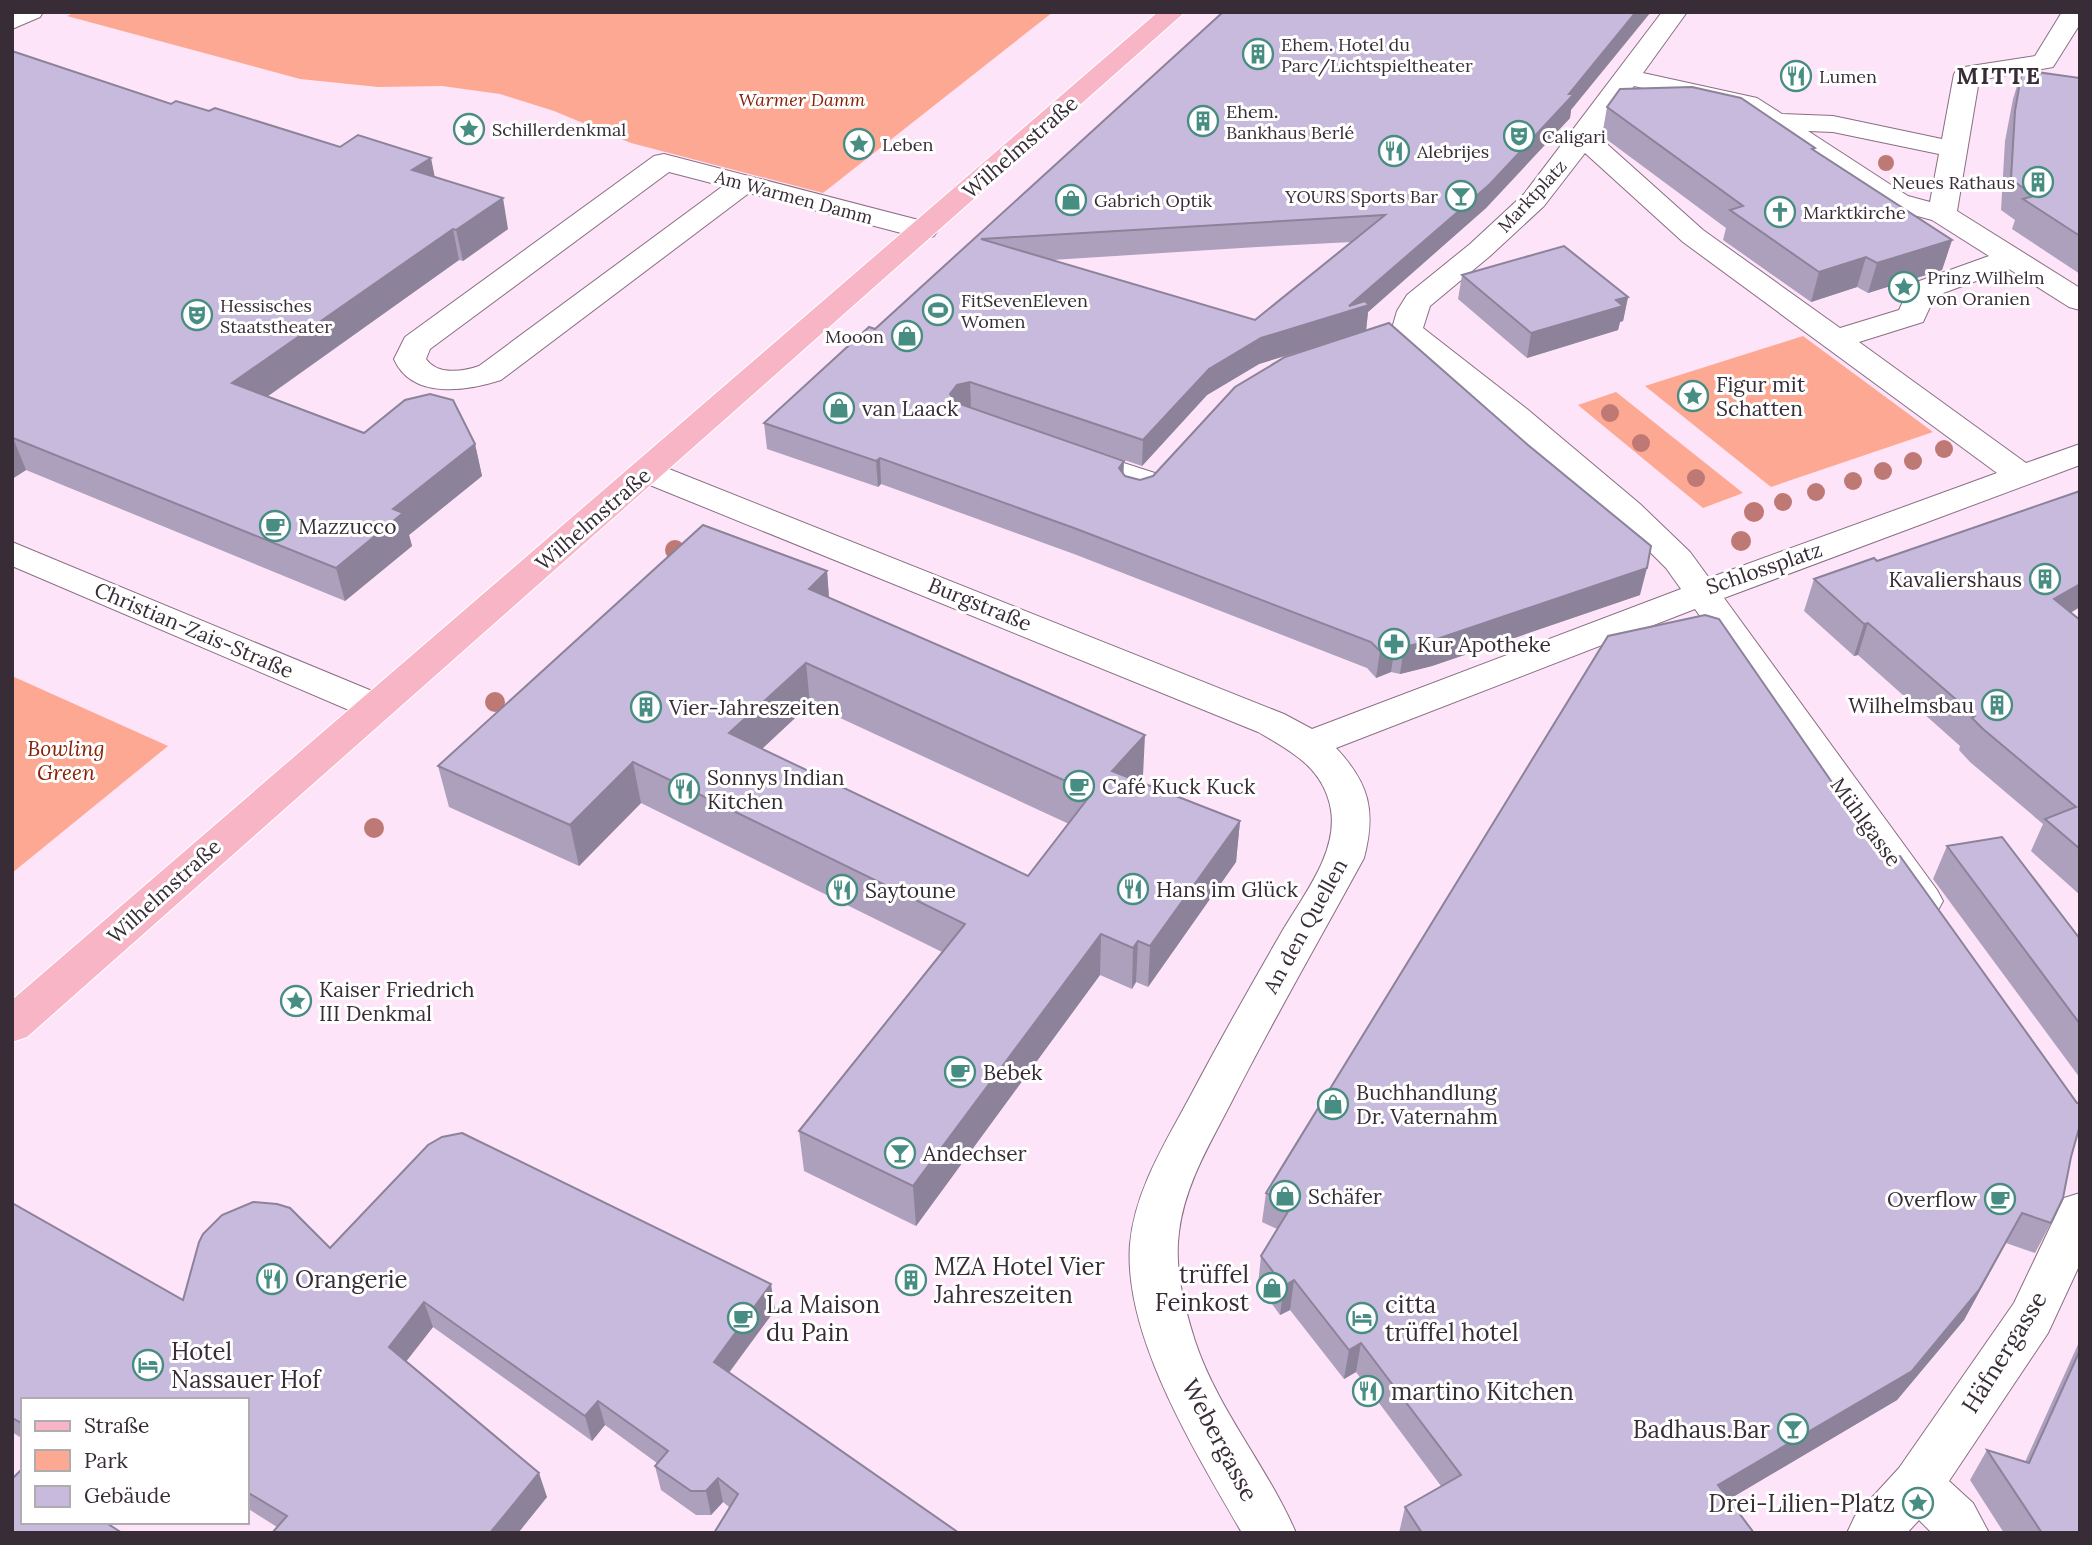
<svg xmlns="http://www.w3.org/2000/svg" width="2092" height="1545" font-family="Lora,serif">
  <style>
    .green { fill: #fda893 }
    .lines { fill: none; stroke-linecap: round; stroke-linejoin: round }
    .minor-casing { stroke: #8a6e84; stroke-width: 2 }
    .major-casing { stroke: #fff; stroke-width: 2 }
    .minor { fill: #fff; fill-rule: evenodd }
    .major { fill: #f7b5c6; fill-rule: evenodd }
    .tree { fill: #be7975 }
    .wall { fill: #aca0bd; fill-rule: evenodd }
    .shaded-wall { fill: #8c829a }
    .building { fill: #c8badc; stroke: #8c829a; stroke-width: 2; fill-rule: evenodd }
    .labels { text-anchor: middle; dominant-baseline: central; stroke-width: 6; stroke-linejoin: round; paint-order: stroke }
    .far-poi-label { font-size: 18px; fill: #382c36; stroke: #fff; text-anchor: start }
    .far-park-label { font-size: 18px; font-style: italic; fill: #892209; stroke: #fff }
    .far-street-label { font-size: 18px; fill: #382c36; stroke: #fff }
    .street-label { font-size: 21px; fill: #382c36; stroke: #fff }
    .poi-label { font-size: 21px; fill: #382c36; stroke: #fff; text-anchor: start }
    .park-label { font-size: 21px; font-style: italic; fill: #892209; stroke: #fff }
    .far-district-label { font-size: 23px; font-weight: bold; letter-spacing: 2px; fill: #382c36; stroke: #fff }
    .near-poi-label { font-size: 24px; fill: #382c36; stroke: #fff; text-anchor: start }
    .near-street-label { font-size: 24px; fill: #382c36; stroke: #fff }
  </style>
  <rect width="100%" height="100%" fill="#fee4f8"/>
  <g class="green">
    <path d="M75 12H1053L823 193 631 143 554 111 500 94 442 86 378 87 300 79 67 16Z"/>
    <path d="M1803 336 1933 432 1771 487 1645 386Z"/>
    <path d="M1616 392 1743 493 1703 508 1578 405Z"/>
    <path d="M12 676 168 746 12 873Z"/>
  </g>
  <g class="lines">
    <g class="minor-casing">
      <g id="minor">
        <path d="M12 12H43L40 17 12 29Z"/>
        <path d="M1662 12H1687L1643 73 1757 98 1782 114 1833 116 1942 139 1954 74 1958 68 2035 56 2062 12H2080V24L2053 67 1979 80 1957 211 2080 288V310L2069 307 2009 269 1935 296 1923 322 1859 342 2026 463 2080 444V465L1724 598 1937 890 1943 901 1937 912 1923 916 1909 912 1695 609 1336 748C1370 784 1376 812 1364 858 1321 937 1276 1015 1235 1095 1213 1139 1185 1182 1179 1232 1174 1268 1184 1306 1195 1341 1218 1410 1267 1466 1296 1533H1242C1197 1454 1123 1337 1130 1244 1135 1189 1167 1140 1192 1093 1220 1040 1250 987 1280 935 1301 898 1338 854 1331 810 1324 768 1291 751 1258 732L635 479 630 472 635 465 647 462 659 465 1284 714 1312 729 1681 589 1666 568 1616 518 1407 344 1399 342 1351 357 1340 355 1336 348 1340 341 1393 325 1397 311 1407 295 1470 244 1524 194ZM1634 86 1739 110 1888 208 1932 220 1989 256 1911 284 1899 310 1840 328 1703 230 1598 136ZM1808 131 1833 132 1939 154 1930 202 1908 196ZM1585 153 1683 242 1997 473 1709 578 1690 552 1640 504 1527 409 1423 328 1430 306 1490 256 1544 206Z"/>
        <path d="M664 154 934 224 938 230 934 236 924 239 749 193 501 380C467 391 412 400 394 359L405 337 654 156ZM669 172 723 186 479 366C462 372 437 375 426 359L430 349Z"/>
        <path d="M1074 447 1161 475 1166 482 1161 489 1149 492 1062 464 1058 457 1062 450Z"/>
        <path d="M12 542 389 698 395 707 389 716 376 720 363 716 12 566Z"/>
        <path d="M2080 1193V1264L2048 1333 1949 1481 1973 1503 1989 1533H1932L1919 1520 1907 1533H1847L1855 1516 1899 1468 2014 1303 2064 1198Z"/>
      </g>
    </g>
    <g class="major-casing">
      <path id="major" d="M1158 12H1185L27 1037 12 1042V1000Z"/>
    </g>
    <use href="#minor" class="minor"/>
    <use href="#major" class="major"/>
  </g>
  <g class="tree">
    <circle cx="1886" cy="163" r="8"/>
    <circle cx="1610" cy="413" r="9"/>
    <circle cx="1641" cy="443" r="9"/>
    <circle cx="1944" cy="449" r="9"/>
    <circle cx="1913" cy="461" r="9"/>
    <circle cx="1883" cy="471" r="9"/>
    <circle cx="1696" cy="478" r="9"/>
    <circle cx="1853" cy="481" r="9"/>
    <circle cx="1816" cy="492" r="9"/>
    <circle cx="1783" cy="502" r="9"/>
    <circle cx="1754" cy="512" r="10"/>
    <circle cx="1741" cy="541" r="10"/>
    <circle cx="675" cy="550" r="10"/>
    <circle cx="495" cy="702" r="10"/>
    <circle cx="374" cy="828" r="10"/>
  </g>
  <g class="wall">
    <path d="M1223 12 1571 110 1570 118 1486 208 1368 312 1366 331 1259 364 1207 395 1142 466 970 408 1123 474 1125 476 1640 595 1432 666 1400 674 1391 672 1376 678 1367 668 1074 554 881 484 878 487 767 449 764 423 875 329ZM1352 242 1255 320 1052 260 1257 247Z"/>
    <path d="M12 51 171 104 209 111 435 177 508 229 463 261 459 260 267 397 364 433 475 444 482 476 409 535 412 546 345 601 26 470 12 479Z"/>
    <path d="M2022 70 2080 78V274L2012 229 2015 220 2001 210 2005 141 2013 99Z"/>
    <path d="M1607 107 1815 148 1814 150 1952 240 1942 270 1868 293 1857 287 1811 302 1723 240 1726 228 1602 136Z"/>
    <path d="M1462 275 1628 297 1623 321 1620 322 1618 330 1527 358 1458 299Z"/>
    <path d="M1877 561 2071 613 2080 620V895L2031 851 2043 824 1970 762 1959 750 1960 746 1858 655 1854 656 1804 611 1814 579Z"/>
    <path d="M827 571 829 598 1143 776 1138 781 1240 821 1236 862 1148 987 1136 982 1132 989 1100 975 916 1226 804 1171 799 1131 942 952 641 803 579 866 449 807 438 766ZM810 704 1069 824 1028 876 762 749Z"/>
    <path d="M1608 636 2051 1223 2035 1253 2006 1243 1964 1320 1897 1400 1729 1499 1754 1533H1399L1405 1507 1441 1486 1356 1372 1344 1379 1290 1310 1280 1315 1258 1285 1261 1256 1277 1229 1262 1222 1266 1193Z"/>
    <path d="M1947 846 2080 939V1078L1933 879Z"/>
    <path d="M12 1203 183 1300 330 1248 775 1310 729 1373 959 1533 729 1507 723 1502 711 1515H696L661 1490 655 1466 657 1463 605 1425 592 1441 433 1327 406 1361 547 1497 518 1533H272L277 1527 247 1508V1400H23V1439L12 1432Z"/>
    <path d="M2080 1340V1533H2004L1970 1480 1987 1450 2025 1462Z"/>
  </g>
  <g class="shaded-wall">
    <path d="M1636 12H1651L1571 110 1570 118 1486 208 1368 312 1366 331 1259 364 1207 395 1142 466 1143 440 1209 369 1261 338 1349 306 1569 94Z"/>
    <path d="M431 158 437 188 412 170Z"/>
    <path d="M503 198 508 229 463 261 456 230Z"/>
    <path d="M453 229 459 260 241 415 232 383Z"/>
    <path d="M1952 240 1942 270 1868 293 1877 263Z"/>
    <path d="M1866 257 1857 287 1811 302 1819 272Z"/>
    <path d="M1628 297 1623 321 1620 322 1618 330 1527 358 1531 333Z"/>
    <path d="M970 382 971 407 958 410 950 394 957 385Z"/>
    <path d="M13 438 26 470 12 479V439Z"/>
    <path d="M475 444 482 476 409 535 412 546 345 601 336 568 393 509Z"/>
    <path d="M880 458 881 484 878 487 876 461Z"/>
    <path d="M1124 461 1123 487 1119 468Z"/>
    <path d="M1647 568 1640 595 1432 666 1400 674 1404 647Z"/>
    <path d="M827 571 830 611 809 589Z"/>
    <path d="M2080 584V607L2041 631 2054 599Z"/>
    <path d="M1868 623 1858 655 1854 656 1864 624Z"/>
    <path d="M1395 646 1391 672 1376 678 1380 651Z"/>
    <path d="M806 663 810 704 735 774 729 733Z"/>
    <path d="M1145 735 1143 776 1111 812 1112 771Z"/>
    <path d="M633 762 641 803 579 866 570 825Z"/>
    <path d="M1240 821 1236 862 1148 987 1150 946Z"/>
    <path d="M1101 934 1100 975 916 1226 913 1186Z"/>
    <path d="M1138 941 1136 982 1132 989 1133 948Z"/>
    <path d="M2022 1213 1964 1320 1897 1400 1706 1513 1718 1485Z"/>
    <path d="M1294 1280 1290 1310 1280 1315 1284 1286Z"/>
    <path d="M771 1284 775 1310 718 1387 714 1362Z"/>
    <path d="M424 1302 433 1327 398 1372 389 1347Z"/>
    <path d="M1361 1343 1356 1372 1344 1379 1349 1350Z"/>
    <path d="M598 1401 605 1425 592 1441 585 1416Z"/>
    <path d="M539 1473 547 1497 518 1533H490Z"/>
    <path d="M718 1478 723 1502 711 1515 706 1491Z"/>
  </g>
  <g class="building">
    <path d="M1223 12H1636L1569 94H1574L1490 184 1349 306 1365 301 1369 305 1261 338 1209 369 1143 440 970 382 957 385 950 394 957 403 1124 461 1119 468 1125 476 1140 480 1153 476 1235 387 1285 357 1389 323 1528 445 1651 546 1647 568 1437 639 1404 647 1395 646 1380 651 1371 642 1074 528 880 458 876 461 764 423 869 327 875 329ZM1385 215 1255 320 981 239Z"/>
    <path d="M12 51 171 104 176 101 209 111 215 108 340 147 358 135 431 158 412 170 503 198 456 230 453 229 232 383 364 433 405 400 430 394 453 400 475 444 393 509 403 513 336 568 13 438 12 439Z"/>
    <path d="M2022 70 2080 78V236L2023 199 2034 196 2011 179 2015 111Z"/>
    <path d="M1692 87 1741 98 1815 148 1812 149 1952 240 1877 263 1866 257 1819 272 1730 210 1743 206 1607 107 1620 89Z"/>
    <path d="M1564 246 1628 297 1616 300 1623 306 1531 333 1462 275Z"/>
    <path d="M2080 491V584L2054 599 2080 620V849L2045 819 2076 807 1983 729 1972 718 1975 716 1868 623 1864 624 1814 579 1874 558 1877 561Z"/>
    <path d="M703 525 827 571 809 589 1145 735 1112 771 1240 821 1150 946 1138 941 1133 948 1101 934 913 1186 799 1131 965 924 633 762 570 825 438 766ZM806 663 1092 793 1028 876 729 733Z"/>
    <path d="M1705 615 1719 619 1885 859 1900 856 2077 1103H2080V1125L2071 1157 2063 1198 2051 1223 2022 1213 1979 1290 1912 1371 1718 1485 1754 1533H1422L1405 1507 1461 1475 1361 1343 1349 1350 1294 1280 1284 1286 1261 1256 1292 1205 1266 1193 1608 636Z"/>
    <path d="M2002 837 2080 939V1024L1947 846Z"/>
    <path d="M462 1133 771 1284 714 1362 959 1533H714L738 1494 718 1478 706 1491H691L655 1466 668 1451 598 1401 585 1416 424 1302 389 1347 539 1473 490 1533H272L287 1516 247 1492V1400H23V1424L12 1418V1203L183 1300 199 1242 203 1234 222 1215 253 1202 277 1204 290 1208 330 1248 428 1145 442 1137Z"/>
    <path d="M2080 1350V1533H2042L1987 1450 2029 1463Z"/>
    <path d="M23 1468V1522H105L122 1533H12V1479Z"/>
  </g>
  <defs>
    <g id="building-ring" transform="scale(1.575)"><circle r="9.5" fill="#fff" stroke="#488d82" stroke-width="1.5"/><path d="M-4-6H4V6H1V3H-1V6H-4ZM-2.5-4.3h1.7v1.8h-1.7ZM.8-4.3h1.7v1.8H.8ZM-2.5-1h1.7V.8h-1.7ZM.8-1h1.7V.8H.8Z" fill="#488d82"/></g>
    <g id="restaurant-ring" transform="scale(1.575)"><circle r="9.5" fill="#fff" stroke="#488d82" stroke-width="1.5"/><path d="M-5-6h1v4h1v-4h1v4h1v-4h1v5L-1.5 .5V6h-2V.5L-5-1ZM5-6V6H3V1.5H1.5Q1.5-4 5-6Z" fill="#488d82"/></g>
    <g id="sight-ring" transform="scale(1.575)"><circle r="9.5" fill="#fff" stroke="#488d82" stroke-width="1.5"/><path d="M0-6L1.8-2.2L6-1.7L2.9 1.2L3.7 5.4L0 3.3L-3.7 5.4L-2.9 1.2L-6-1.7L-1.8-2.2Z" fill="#488d82"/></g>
    <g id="theatre-ring" transform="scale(1.575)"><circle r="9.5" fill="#fff" stroke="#488d82" stroke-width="1.5"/><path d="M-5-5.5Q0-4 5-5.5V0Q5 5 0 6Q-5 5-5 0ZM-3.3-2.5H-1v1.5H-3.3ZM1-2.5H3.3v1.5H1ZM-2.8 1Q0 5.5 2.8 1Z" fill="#488d82"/></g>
    <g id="bar-ring" transform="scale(1.575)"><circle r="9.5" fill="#fff" stroke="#488d82" stroke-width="1.5"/><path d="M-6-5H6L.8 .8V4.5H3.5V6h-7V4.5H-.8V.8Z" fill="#488d82"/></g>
    <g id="shop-ring" transform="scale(1.575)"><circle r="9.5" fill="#fff" stroke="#488d82" stroke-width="1.5"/><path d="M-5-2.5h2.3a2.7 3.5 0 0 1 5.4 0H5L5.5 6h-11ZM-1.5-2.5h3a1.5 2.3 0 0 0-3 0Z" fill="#488d82"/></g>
    <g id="church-ring" transform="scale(1.575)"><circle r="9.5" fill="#fff" stroke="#488d82" stroke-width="1.5"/><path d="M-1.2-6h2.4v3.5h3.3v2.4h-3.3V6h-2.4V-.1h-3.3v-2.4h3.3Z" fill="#488d82"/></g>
    <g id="stadium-ring" transform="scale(1.575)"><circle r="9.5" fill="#fff" stroke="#488d82" stroke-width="1.5"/><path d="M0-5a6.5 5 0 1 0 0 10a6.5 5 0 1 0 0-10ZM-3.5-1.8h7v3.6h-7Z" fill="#488d82"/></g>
    <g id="cafe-ring" transform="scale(1.575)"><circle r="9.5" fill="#fff" stroke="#488d82" stroke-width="1.5"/><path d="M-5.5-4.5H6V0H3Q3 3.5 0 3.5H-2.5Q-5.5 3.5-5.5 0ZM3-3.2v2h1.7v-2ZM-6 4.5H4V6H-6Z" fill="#488d82"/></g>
    <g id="pharmacy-ring" transform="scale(1.575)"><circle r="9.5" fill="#fff" stroke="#488d82" stroke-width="1.5"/><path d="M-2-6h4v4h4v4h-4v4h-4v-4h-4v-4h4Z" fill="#488d82"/></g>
    <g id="hotel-ring" transform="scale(1.575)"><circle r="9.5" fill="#fff" stroke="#488d82" stroke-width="1.5"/><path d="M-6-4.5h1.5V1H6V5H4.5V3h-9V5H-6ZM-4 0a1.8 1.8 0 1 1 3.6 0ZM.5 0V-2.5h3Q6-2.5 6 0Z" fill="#488d82"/></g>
  </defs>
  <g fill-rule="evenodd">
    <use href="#building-ring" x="1258" y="54"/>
    <use href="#restaurant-ring" x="1796" y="76"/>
    <use href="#building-ring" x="1203" y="121"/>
    <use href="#sight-ring" x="469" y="129"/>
    <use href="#theatre-ring" x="1519" y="136"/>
    <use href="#sight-ring" x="859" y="144"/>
    <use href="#restaurant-ring" x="1394" y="151"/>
    <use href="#building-ring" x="2038" y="182"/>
    <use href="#bar-ring" x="1461" y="196"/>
    <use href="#shop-ring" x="1071" y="200"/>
    <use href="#church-ring" x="1780" y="212"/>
    <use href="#sight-ring" x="1904" y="287"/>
    <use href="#stadium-ring" x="938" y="310"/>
    <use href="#theatre-ring" x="197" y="315"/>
    <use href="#shop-ring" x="907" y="336"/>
    <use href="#sight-ring" x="1693" y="396"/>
    <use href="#shop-ring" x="839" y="408"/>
    <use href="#cafe-ring" x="275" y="526"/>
    <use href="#building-ring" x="2045" y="579"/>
    <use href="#pharmacy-ring" x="1394" y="644"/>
    <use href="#building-ring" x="1997" y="705"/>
    <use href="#building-ring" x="646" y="707"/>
    <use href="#cafe-ring" x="1079" y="786"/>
    <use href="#restaurant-ring" x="684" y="789"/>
    <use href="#restaurant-ring" x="1133" y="889"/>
    <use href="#restaurant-ring" x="842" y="890"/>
    <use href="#sight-ring" x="296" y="1001"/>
    <use href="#cafe-ring" x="960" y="1072"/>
    <use href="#shop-ring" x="1333" y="1104"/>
    <use href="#bar-ring" x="900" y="1153"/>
    <use href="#shop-ring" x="1285" y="1196"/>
    <use href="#cafe-ring" x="2000" y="1199"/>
    <use href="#restaurant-ring" x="272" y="1279"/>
    <use href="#building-ring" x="911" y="1280"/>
    <use href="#shop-ring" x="1272" y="1288"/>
    <use href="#cafe-ring" x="743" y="1318"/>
    <use href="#hotel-ring" x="1362" y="1318"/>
    <use href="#hotel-ring" x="148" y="1365"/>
    <use href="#restaurant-ring" x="1368" y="1391"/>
    <use href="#bar-ring" x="1793" y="1429"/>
    <use href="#sight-ring" x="1918" y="1503"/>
  </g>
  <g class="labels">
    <g class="far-poi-label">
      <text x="1281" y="44">Ehem. Hotel du<tspan x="1281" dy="21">Parc/Lichtspieltheater</tspan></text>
      <text x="1819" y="76">Lumen</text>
      <text x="1226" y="111">Ehem.<tspan x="1226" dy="21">Bankhaus Berlé</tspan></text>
      <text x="492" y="129">Schillerdenkmal</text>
      <text x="1542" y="136">Caligari</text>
      <text x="882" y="144">Leben</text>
      <text x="1417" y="151">Alebrijes</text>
      <text x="2015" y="182" text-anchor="end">Neues Rathaus</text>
      <text x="1438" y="196" text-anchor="end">YOURS Sports Bar</text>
      <text x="1094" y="200">Gabrich Optik</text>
      <text x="1803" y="212">Marktkirche</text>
      <text x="1927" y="277">Prinz Wilhelm<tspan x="1927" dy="21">von Oranien</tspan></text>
      <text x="961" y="300">FitSevenEleven<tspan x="961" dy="21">Women</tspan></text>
      <text x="220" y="305">Hessisches<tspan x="220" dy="21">Staatstheater</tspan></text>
      <text x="884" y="336" text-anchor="end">Mooon</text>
    </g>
    <g class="far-park-label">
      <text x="802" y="99">Warmer Damm</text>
    </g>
    <g class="far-street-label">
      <text transform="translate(1532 196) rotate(-47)">Marktplatz</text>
      <text transform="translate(794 197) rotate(15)">Am Warmen Damm</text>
    </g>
    <g class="street-label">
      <text transform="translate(1020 147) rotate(-41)">Wilhelmstraße</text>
      <text transform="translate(593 519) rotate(-41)">Wilhelmstraße</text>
      <text transform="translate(1764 568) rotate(-19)">Schlossplatz</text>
      <text transform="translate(980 604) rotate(22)">Burgstraße</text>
      <text transform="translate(194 630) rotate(23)">Christian-Zais-Straße</text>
      <text transform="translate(1866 822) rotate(54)">Mühlgasse</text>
      <text transform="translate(164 891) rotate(-42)">Wilhelmstraße</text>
      <text transform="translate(1305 926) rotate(-61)">An den Quellen</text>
    </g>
    <g class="poi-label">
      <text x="1716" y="384">Figur mit<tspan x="1716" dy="24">Schatten</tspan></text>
      <text x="862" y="408">van Laack</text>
      <text x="298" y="526">Mazzucco</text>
      <text x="2022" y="579" text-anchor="end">Kavaliershaus</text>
      <text x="1417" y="644">Kur Apotheke</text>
      <text x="1974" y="705" text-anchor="end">Wilhelmsbau</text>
      <text x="669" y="707">Vier-Jahreszeiten</text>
      <text x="707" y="777">Sonnys Indian<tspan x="707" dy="24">Kitchen</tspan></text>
      <text x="1102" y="786">Café Kuck Kuck</text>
      <text x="1156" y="889">Hans im Glück</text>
      <text x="865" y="890">Saytoune</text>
      <text x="319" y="989">Kaiser Friedrich<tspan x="319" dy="24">III Denkmal</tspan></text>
      <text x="983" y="1072">Bebek</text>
      <text x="1356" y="1092">Buchhandlung<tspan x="1356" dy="24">Dr. Vaternahm</tspan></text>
      <text x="923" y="1153">Andechser</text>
      <text x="1308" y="1196">Schäfer</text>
      <text x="1977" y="1199" text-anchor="end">Overflow</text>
    </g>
    <g class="park-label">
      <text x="66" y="748">Bowling<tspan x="66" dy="24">Green</tspan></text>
    </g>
    <g class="far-district-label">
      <text x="1999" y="75">MITTE</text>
    </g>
    <g class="near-poi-label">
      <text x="934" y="1266">MZA Hotel Vier<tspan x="934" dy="28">Jahreszeiten</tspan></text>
      <text x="1249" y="1274" text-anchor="end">trüffel<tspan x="1249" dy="28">Feinkost</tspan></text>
      <text x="295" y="1279">Orangerie</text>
      <text x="766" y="1304">La Maison<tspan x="766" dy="28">du Pain</tspan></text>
      <text x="1385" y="1304">citta<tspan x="1385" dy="28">trüffel hotel</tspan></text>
      <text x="171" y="1351">Hotel<tspan x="171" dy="28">Nassauer Hof</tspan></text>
      <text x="1391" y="1391">martino Kitchen</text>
      <text x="1770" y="1429" text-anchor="end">Badhaus.Bar</text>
      <text x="1895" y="1503" text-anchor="end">Drei-Lilien-Platz</text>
    </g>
    <g class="near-street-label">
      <text transform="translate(2004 1352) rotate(-58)">Häfnergasse</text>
      <text transform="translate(1220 1440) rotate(62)">Webergasse</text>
    </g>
  </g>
  <rect width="2092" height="1545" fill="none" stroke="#382c36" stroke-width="28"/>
  <rect x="21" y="1398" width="228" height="126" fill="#ffffff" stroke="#afabaf" stroke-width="2"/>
  <rect x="35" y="1421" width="35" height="10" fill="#f7b5c6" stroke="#afabaf" stroke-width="2"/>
  <text x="84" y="1433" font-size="21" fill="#382c36">Straße</text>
  <rect x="35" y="1450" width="35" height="21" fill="#fda893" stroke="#afabaf" stroke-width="2"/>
  <text x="84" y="1468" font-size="21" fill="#382c36">Park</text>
  <rect x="35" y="1486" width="35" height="21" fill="#c8badc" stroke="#afabaf" stroke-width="2"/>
  <text x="84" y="1503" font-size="21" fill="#382c36">Gebäude</text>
</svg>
